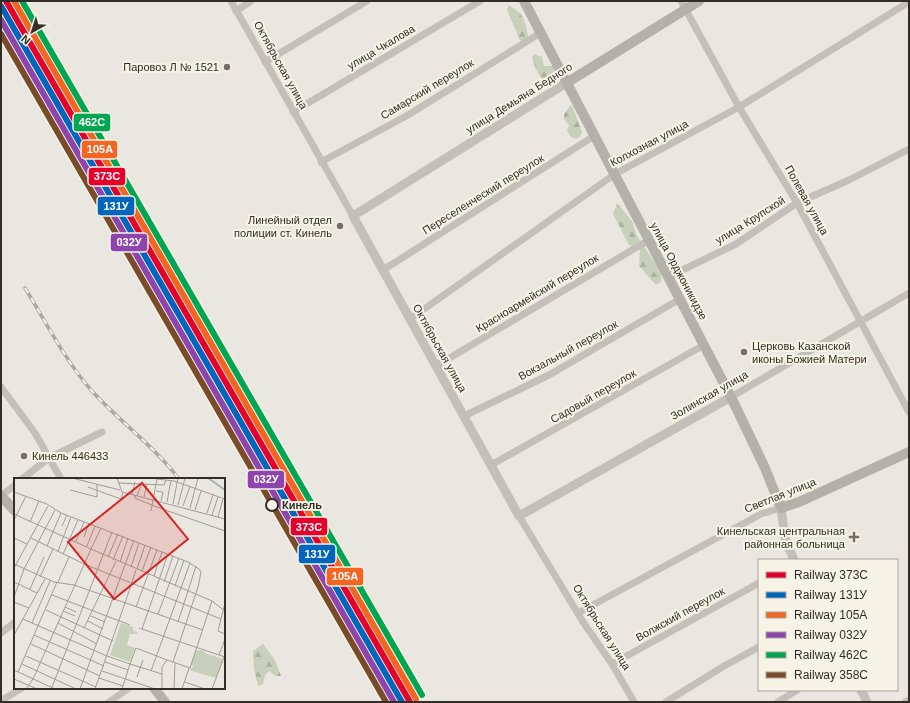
<svg xmlns="http://www.w3.org/2000/svg" width="910" height="703" font-family="Arial,sans-serif">
  <style>
    .forest { fill: url(#forest-firs) }
    .lines { fill: none; stroke-linecap: round; stroke-linejoin: round }
    .minor { stroke: #c3bfb9; stroke-width: 7 }
    .tertiary { stroke: #c3bfb9; stroke-width: 9 }
    .secondary { stroke: #b4b0aa; stroke-width: 10 }
    .rail-casing { stroke: #aba7a2; stroke-width: 3.5 }
    .rail { stroke: #f7f3e7; stroke-width: 2; stroke-dasharray: 6; stroke-linecap: butt }
    .rail-1-casing { stroke: #f7f3e7; stroke-width: 9 }
    .rail-2-casing { stroke: #f7f3e7; stroke-width: 9 }
    .rail-3-casing { stroke: #f7f3e7; stroke-width: 9 }
    .rail-4-casing { stroke: #f7f3e7; stroke-width: 9 }
    .rail-5-casing { stroke: #f7f3e7; stroke-width: 9 }
    .rail-6-casing { stroke: #f7f3e7; stroke-width: 9 }
    .rail-1 { stroke: #e4002b; stroke-width: 6 }
    .rail-2 { stroke: #0065bd; stroke-width: 6 }
    .rail-3 { stroke: #f26522; stroke-width: 6 }
    .rail-4 { stroke: #8e44ad; stroke-width: 6 }
    .rail-5 { stroke: #00a651; stroke-width: 6 }
    .rail-6 { stroke: #7a4b2a; stroke-width: 6 }
    .poi-dot { fill: #736e68; stroke: #f7f3e7; stroke-width: 1.5 }
    .stop-dot { fill: #f7f3e7; stroke: #332d27; stroke-width: 2 }
    .labels { text-anchor: middle; dominant-baseline: central; stroke-width: 4; stroke-linejoin: round; paint-order: stroke }
    .street-label { font-size: 11px; fill: #332d27; stroke: #f7f3e7 }
    .poi-label { font-size: 11px; fill: #332d27; stroke: #f7f3e7; text-anchor: end }
    .stop-label { font-size: 11px; font-weight: bold; fill: #332d27; stroke: #f7f3e7; text-anchor: start }
    .inset-river { fill: none; stroke: #9eb5ba; stroke-width: 2 }
    .inset-road { fill: none; stroke: #a19d96; stroke-width: 1 }
    .view { fill: #d62828; fill-opacity: 0.15; stroke: #d62828; stroke-width: 2 }
    .inset-edge { fill: none; stroke: #332d27; stroke-width: 2 }
    .line-badge { stroke: #f7f3e7; stroke-width: 1.5 }
    .badge-label { font-size: 11px; text-anchor: middle; font-weight: bold; fill: #fff }
  </style>
  <defs>
    <pattern id="forest-firs" width="22" height="20" patternUnits="userSpaceOnUse"><rect width="22" height="20" fill="#c8cfbb"/><path d="M5 1l3.5 6h-7zM16 11l3.5 6h-7z" fill="#acb2a1"/></pattern>
  </defs>
  <rect width="100%" height="100%" fill="#eae7e0"/>
  <g class="forest">
    <path d="M509 6C523 11 526 23 528 36L523 42 519 39C516 28 510 19 507 9Z"/>
    <path d="M534 54 542 57 544 66H554L556 74 552 86C540 81 536 70 532 58Z"/>
    <path d="M571 105C574 110 582 129 582 134L577 139 571 137 567 131 569 125 564 119V114Z"/>
    <path d="M617 203 632 221 637 236 661 272V282L656 285 639 266 640 250 629 245 613 214Z"/>
    <path d="M263 644 275 660 281 676H276L269 671 265 675 263 684 258 686 254 669 253 651Z"/>
  </g>
  <g class="lines">
    <g class="minor">
      <path d="M231 1 353 216"/>
      <path d="M681 1 739 107 797 203 909 412"/>
      <path d="M236 11 251 1"/>
      <path d="M265 62 367 1"/>
      <path d="M293 112 480 1"/>
      <path d="M321 162 408 115 542 32"/>
      <path d="M383 270 594 136"/>
      <path d="M668 277 736 244 797 203 849 180 909 149"/>
      <path d="M410 319 615 174 739 107 909 2"/>
      <path d="M436 366 649 240"/>
      <path d="M1 387 35 433 61 479"/>
      <path d="M731 397 909 293"/>
      <path d="M464 416 549 375 680 299"/>
      <path d="M491 465 704 345"/>
      <path d="M22 479 49 458 102 432"/>
      <path d="M1 496 15 485"/>
      <path d="M519 516 583 622 612 664 634 702"/>
      <path d="M578 613 761 514 781 508"/>
      <path d="M1 633 15 622"/>
      <path d="M612 664 759 583"/>
      <path d="M2 700 22 688"/>
      <path d="M109 702 129 688"/>
      <path d="M666 702 724 666 759 647"/>
      <path d="M778 702 797 690"/>
      <path d="M905 702 909 700"/>
    </g>
    <g class="tertiary">
      <path d="M568 82 353 216 519 516 731 397"/>
      <path d="M781 508 785 538 794 560"/>
      <path d="M861 690 867 702"/>
    </g>
    <g class="secondary">
      <path d="M524 1 731 397 765 468 781 508 799 502 909 452"/>
      <path d="M568 82 699 1"/>
      <path d="M1 496 15 511"/>
      <path d="M154 688 165 702"/>
    </g>
    <g class="rail-casing">
      <path id="rail" d="M25 288C46 322 65 360 91 390 119 421 154 446 179 479"/>
    </g>
    <use href="#rail" class="rail"/>
    <g class="rail-1-casing">
      <path id="rail-1" d="M6 1 410 702"/>
    </g>
    <g class="rail-2-casing">
      <path id="rail-2" d="M1 6 402 702"/>
    </g>
    <g class="rail-3-casing">
      <path id="rail-3" d="M14 1 416 699"/>
    </g>
    <g class="rail-4-casing">
      <path id="rail-4" d="M1 20 394 702"/>
    </g>
    <g class="rail-5-casing">
      <path id="rail-5" d="M22 1 422 695"/>
    </g>
    <g class="rail-6-casing">
      <path id="rail-6" d="M1 34 386 702"/>
    </g>
    <use href="#rail-1" class="rail-1"/>
    <use href="#rail-2" class="rail-2"/>
    <use href="#rail-3" class="rail-3"/>
    <use href="#rail-4" class="rail-4"/>
    <use href="#rail-5" class="rail-5"/>
    <use href="#rail-6" class="rail-6"/>
  </g>
  <g class="poi-dot">
    <circle cx="227" cy="67" r="4"/>
    <circle cx="340" cy="226" r="4"/>
    <circle cx="744" cy="352" r="4"/>
    <circle cx="24" cy="456" r="4"/>
    <path d="M852 531h4v4h4v4h-4v4h-4v-4h-4v-4h4z"/>
  </g>
  <circle class="stop-dot" cx="272" cy="505" r="6"/>
  <g class="labels">
    <g class="street-label">
      <text transform="translate(381 47) rotate(-31)">улица Чкалова</text>
      <text transform="translate(281 65) rotate(61)">Октябрьская улица</text>
      <text transform="translate(427 89) rotate(-31)">Самарский переулок</text>
      <text transform="translate(519 98) rotate(-32)">улица Демьяна Бедного</text>
      <text transform="translate(649 143) rotate(-28)">Колхозная улица</text>
      <text transform="translate(483 194) rotate(-32)">Переселенческий переулок</text>
      <text transform="translate(807 200) rotate(61)">Полевая улица</text>
      <text transform="translate(750 220) rotate(-32)">улица Крупской</text>
      <text transform="translate(679 271) rotate(62)">улица Орджоникидзе</text>
      <text transform="translate(537 293) rotate(-31)">Красноармейский переулок</text>
      <text transform="translate(440 348) rotate(61)">Октябрьская улица</text>
      <text transform="translate(568 350) rotate(-29)">Вокзальный переулок</text>
      <text transform="translate(709 395) rotate(-30)">Золинская улица</text>
      <text transform="translate(593 396) rotate(-30)">Садовый переулок</text>
      <text transform="translate(780 495) rotate(-22)">Светлая улица</text>
      <text transform="translate(680 614) rotate(-29)">Волжский переулок</text>
      <text transform="translate(602 627) rotate(58)">Октябрьская улица</text>
    </g>
    <g class="poi-label">
      <text x="219" y="67">Паровоз Л № 1521</text>
      <text x="332" y="220">Линейный отдел<tspan x="332" dy="13">полиции ст. Кинель</tspan></text>
      <text x="752" y="346" text-anchor="start">Церковь Казанской<tspan x="752" dy="13">иконы Божией Матери</tspan></text>
      <text x="32" y="456" text-anchor="start">Кинель 446433</text>
      <text x="845" y="531">Кинельская центральная<tspan x="845" dy="13">районная больница</tspan></text>
    </g>
    <g class="stop-label">
      <text x="282" y="505">Кинель</text>
    </g>
  </g>
  <g transform="translate(14 478)">
    <rect width="211" height="211" fill="#eae7e0"/>
    <path d="M107 145 119 149V155L120 151V155L121 152 124 156H116L113 167 121 170 116 184 96 177ZM182 172 209 181 202 200 175 192 180 188 177 187Z" fill="#c8cfbb"/>
    <path d="M186 172 191 173 189 177 191 179H195L194 185 186 177 184 183 180 182 183 173Z" fill="#c8cfbb"/>
    <path class="inset-river" d="M194 0 211 12"/>
    <path class="inset-road" d="M58 0 106 12M103 0 108 14 211 41M143 1 160 3 211 21M104 5 150 7 152 2M74 9 107 21 109 14M56 12 83 19V7M142 13 149 14 147 23M0 14 33 26 47 35 174 84 185 91 187 94 184 109 159 184M118 16 121 4M121 17V20L140 28 211 53M123 18 128 5M130 19 133 6M153 24 157 2M159 26 164 0M164 27 171 0M169 28 176 8M176 30 184 0M181 32 187 13M137 33 143 1M193 35 199 17M0 36 77 71 87 50M198 37 204 19M204 39 209 21M0 42 12 18M16 44 25 23M48 48 53 37M70 59 75 45M0 60 13 66M17 60 70 86 207 141M62 63 70 44M33 68 47 35M73 68 81 48M44 73 57 39M49 76 64 42M94 79 104 56M99 82 109 58M106 84 114 60M0 86 40 104 60 107 189 152M117 89 125 65M0 90 34 28M10 91 41 32M123 91 131 67M128 93 137 69M140 98 148 74M26 99 39 71M0 104 23 115M44 104 55 79M150 104 159 78M161 108 170 82M16 111 30 79M38 117 116 147M0 119 10 91M0 124 15 130M111 125 122 92M211 125 204 153 211 156M51 129 62 134M122 129 143 72M32 132 99 163M49 133 61 138M144 136 165 80M77 138 91 144M9 141 93 178 116 186 122 170M74 143 89 151M164 144 182 88M18 145 36 103M44 145 83 166M70 150 102 83M125 150 211 179M128 151 154 76M0 157 31 101M20 157 90 188M17 166 86 198M122 170 153 182M205 177 211 161M12 178 82 209M91 184 114 192M8 186 62 211M0 192 41 211M88 193 141 211M137 193 176 85M4 194 43 104M123 199 129 182M85 200 109 208M0 201 23 211M171 204 191 211M38 209 98 54M12 211 19 201 77 71 198 123 211 133M66 211 120 62M81 211 111 125M108 211 116 186 148 196M148 211V189L153 182 176 190 198 123M160 211 161 185M168 211 175 190M198 211 210 179"/>
    <path class="view" d="M128 5 174 61 100 121 54 64Z"/>
    <rect width="211" height="211" class="inset-edge"/>
  </g>
  <g class="line-badge">
    <rect x="73" y="113" width="38" height="19" rx="4" fill="#00a651"/>
    <rect x="81" y="140" width="37" height="19" rx="4" fill="#f26522"/>
    <rect x="88" y="167" width="38" height="19" rx="4" fill="#e4002b"/>
    <rect x="97" y="196" width="38" height="20" rx="4" fill="#0065bd"/>
    <rect x="110" y="233" width="38" height="19" rx="4" fill="#8e44ad"/>
    <rect x="247" y="470" width="38" height="19" rx="4" fill="#8e44ad"/>
    <rect x="290" y="517" width="38" height="19" rx="4" fill="#e4002b"/>
    <rect x="298" y="544" width="38" height="20" rx="4" fill="#0065bd"/>
    <rect x="326" y="567" width="38" height="19" rx="4" fill="#f26522"/>
  </g>
  <g class="badge-label">
    <text x="92" y="126">462С</text>
    <text x="100" y="153">105А</text>
    <text x="107" y="180">373C</text>
    <text x="116" y="210">131У</text>
    <text x="129" y="246">032У</text>
    <text x="266" y="483">032У</text>
    <text x="309" y="531">373C</text>
    <text x="317" y="558">131У</text>
    <text x="345" y="580">105А</text>
  </g>
  <rect width="910" height="703" fill="none" stroke="#332d27" stroke-width="4"/>
  <rect x="758" y="559" width="140" height="132" fill="#f7f3e7" stroke="#a9a49a"/>
  <rect x="766" y="572" width="20" height="6" fill="#e4002b" stroke="#a9a49a"/>
  <text x="794" y="579" font-size="12" fill="#332d27">Railway 373C</text>
  <rect x="766" y="592" width="20" height="6" fill="#0065bd" stroke="#a9a49a"/>
  <text x="794" y="599" font-size="12" fill="#332d27">Railway 131У</text>
  <rect x="766" y="612" width="20" height="6" fill="#f26522" stroke="#a9a49a"/>
  <text x="794" y="619" font-size="12" fill="#332d27">Railway 105А</text>
  <rect x="766" y="632" width="20" height="6" fill="#8e44ad" stroke="#a9a49a"/>
  <text x="794" y="639" font-size="12" fill="#332d27">Railway 032У</text>
  <rect x="766" y="652" width="20" height="6" fill="#00a651" stroke="#a9a49a"/>
  <text x="794" y="659" font-size="12" fill="#332d27">Railway 462С</text>
  <rect x="766" y="672" width="20" height="6" fill="#7a4b2a" stroke="#a9a49a"/>
  <text x="794" y="679" font-size="12" fill="#332d27">Railway 358С</text>
  <g transform="translate(32 32) rotate(219)" stroke="#f7f3e7" stroke-width="3" paint-order="stroke">
  <path d="M0-3L7 15L0 10L-7 15Z" fill="#332d27"/>
  <text y="-6" font-size="11" font-weight="bold" text-anchor="middle" fill="#332d27">N</text>
  </g>
</svg>
